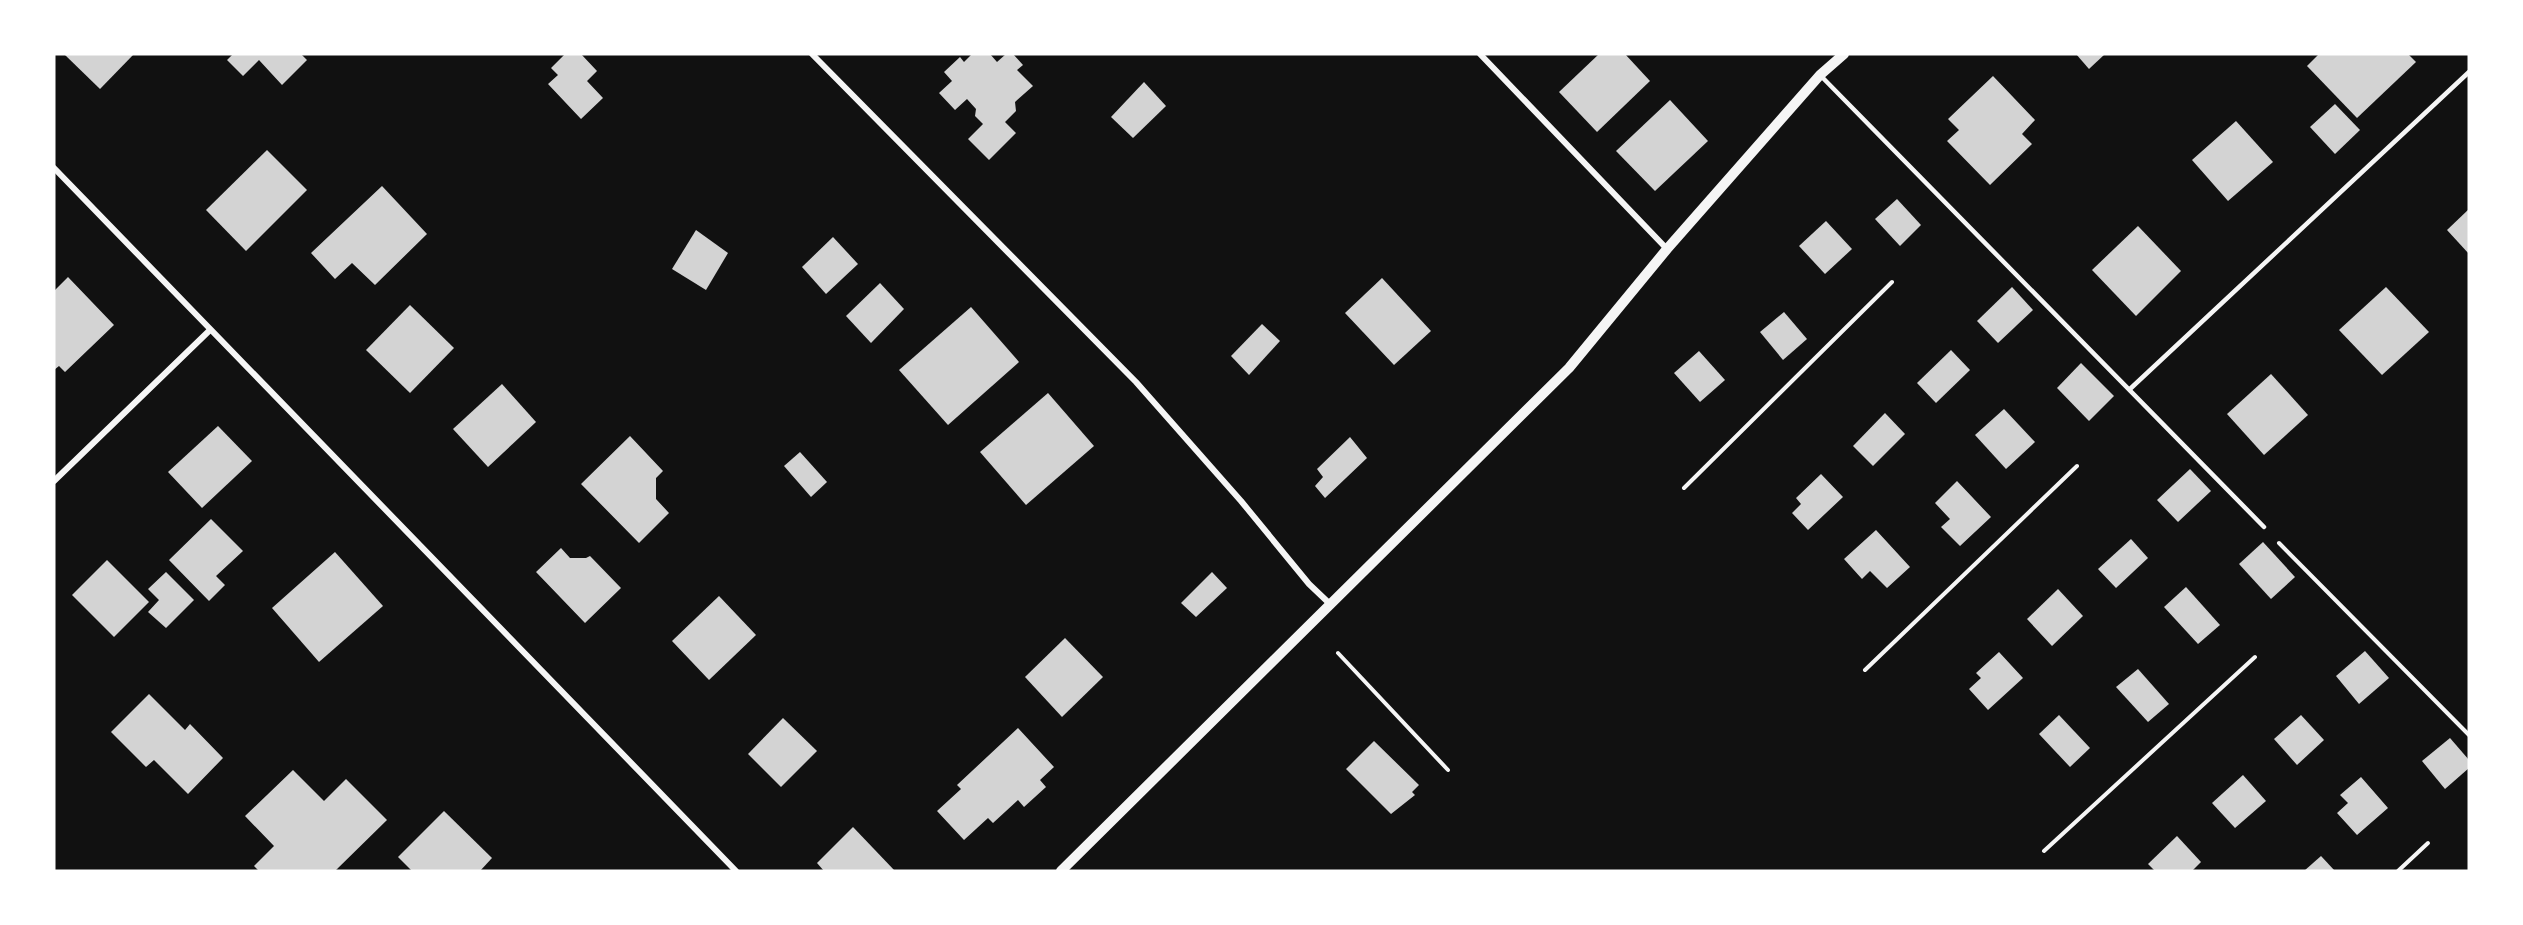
<svg xmlns="http://www.w3.org/2000/svg" width="2523" height="925" font-family="Lora,serif">
  <style>
    .building { fill: #d3d3d3 }
    .lines { fill: none; stroke-linecap: round; stroke-linejoin: round }
    .path { stroke: #f5f5f5; stroke-width: 4 }
    .service { stroke: #f5f5f5; stroke-width: 4.5 }
    .minor { stroke: #f5f5f5; stroke-width: 6 }
    .tertiary { stroke: #f5f5f5; stroke-width: 10 }
  </style>
  <rect width="100%" height="100%" fill="#111"/>
  <g class="building">
    <path d="M64 54H134L100 89Z"/>
    <path d="M233 54H301L307 60 282 85 259 60 243 76 227 60Z"/>
    <path d="M565 54H581L597 71 587 81 603 98 581 119 548 84 558 75 551 68Z"/>
    <path d="M972 54H990L997 62 1006 54H1013L1023 65 1017 70 1033 86 1015 102 1016 111 1005 122 1016 133 989 160 968 139 983 124 975 116 976 109 967 99 955 110 939 93 952 81 944 72 960 57 964 62Z"/>
    <path d="M1599 54H1625L1650 81 1597 132 1559 92Z"/>
    <path d="M2076 54H2105L2089 69Z"/>
    <path d="M2319 54H2408L2416 62 2357 118 2307 66Z"/>
    <path d="M1993 76 2035 120 2022 134 2032 144 1990 185 1947 141 1959 130 1948 119Z"/>
    <path d="M1144 82 1166 106 1133 138 1111 117Z"/>
    <path d="M1670 100 1708 141 1655 191 1616 151Z"/>
    <path d="M2335 104 2360 130 2335 154 2310 127Z"/>
    <path d="M2236 121 2273 162 2228 201 2192 160Z"/>
    <path d="M267 150 307 190 246 251 206 210Z"/>
    <path d="M382 186 427 234 375 285 352 263 335 279 311 253Z"/>
    <path d="M1897 199 1921 225 1900 246 1875 219Z"/>
    <path d="M2469 209V254L2447 230Z"/>
    <path d="M1826 221 1852 249 1825 274 1799 246Z"/>
    <path d="M2138 226 2181 271 2136 316 2092 270Z"/>
    <path d="M696 230 728 253 706 290 672 269Z"/>
    <path d="M833 237 858 264 826 294 802 267Z"/>
    <path d="M68 277 114 325 65 372 59 366 54 370V291Z"/>
    <path d="M1382 278 1431 331 1394 365 1345 313Z"/>
    <path d="M880 283 904 309 871 343 846 316Z"/>
    <path d="M2012 287 2033 310 1998 343 1977 321Z"/>
    <path d="M2386 287 2429 332 2382 375 2339 330Z"/>
    <path d="M410 305 454 348 410 393 366 350Z"/>
    <path d="M971 307 1019 362 948 425 899 370Z"/>
    <path d="M1784 312 1807 339 1783 360 1760 332Z"/>
    <path d="M1262 324 1280 341 1249 375 1231 356Z"/>
    <path d="M1951 350 1970 370 1936 403 1917 383Z"/>
    <path d="M1699 351 1725 380 1700 402 1674 373Z"/>
    <path d="M2081 363 2114 396 2089 421 2057 388Z"/>
    <path d="M2271 374 2308 415 2264 455 2227 414Z"/>
    <path d="M502 384 536 422 488 467 453 429Z"/>
    <path d="M1048 393 1094 446 1026 505 980 452Z"/>
    <path d="M2004 409 2035 442 2006 469 1975 435Z"/>
    <path d="M1885 413 1905 434 1873 466 1853 446Z"/>
    <path d="M218 426 252 461 202 508 168 472Z"/>
    <path d="M630 436 663 471 656 478V499L669 513 639 543 581 484Z"/>
    <path d="M1350 437 1367 458 1325 498 1315 486 1323 477 1317 469Z"/>
    <path d="M800 452 827 482 811 497 784 466Z"/>
    <path d="M2190 469 2211 491 2178 522 2157 500Z"/>
    <path d="M1821 474 1843 497 1808 530 1792 513 1801 504 1796 498Z"/>
    <path d="M1957 481 1991 517 1960 546 1941 527 1950 519 1935 503Z"/>
    <path d="M211 519 243 551 216 576 225 585 209 601 169 560Z"/>
    <path d="M1876 530 1910 567 1887 588 1870 571 1862 579 1844 559Z"/>
    <path d="M2131 539 2148 558 2116 588 2098 569Z"/>
    <path d="M2263 542 2295 577 2271 599 2239 564Z"/>
    <path d="M561 548 570 558H586L590 556 621 588 585 623 536 572Z"/>
    <path d="M335 552 383 606 319 662 272 608Z"/>
    <path d="M107 560 149 602 114 637 72 595Z"/>
    <path d="M166 572 194 600 166 628 148 612 159 600 148 589Z"/>
    <path d="M1212 572 1227 588 1196 617 1181 603Z"/>
    <path d="M2186 587 2220 625 2198 644 2164 607Z"/>
    <path d="M2058 589 2083 616 2052 646 2027 619Z"/>
    <path d="M719 596 756 635 709 680 672 641Z"/>
    <path d="M1065 638 1103 677 1062 717 1025 677Z"/>
    <path d="M2365 651 2389 678 2359 704 2336 676Z"/>
    <path d="M1999 652 2023 678 1988 710 1969 689 1981 678 1976 673Z"/>
    <path d="M2138 669 2169 704 2148 722 2116 687Z"/>
    <path d="M149 694 185 730 190 724 223 758 188 794 154 760 146 767 111 732Z"/>
    <path d="M2059 715 2090 748 2070 767 2039 734Z"/>
    <path d="M2301 715 2324 740 2297 765 2274 739Z"/>
    <path d="M783 718 817 751 781 787 748 754Z"/>
    <path d="M1018 728 1054 767 1040 780 1046 787 1024 807 1018 800 993 823 988 818 964 840 937 811 961 789 957 785Z"/>
    <path d="M2450 738 2469 760V768L2445 789 2422 761Z"/>
    <path d="M1374 741 1419 785 1412 792 1415 795 1391 814 1346 769Z"/>
    <path d="M293 770 324 801 346 779 387 820 335 871H259L254 866 274 846 245 816Z"/>
    <path d="M2243 775 2266 801 2235 828 2212 803Z"/>
    <path d="M2361 777 2388 808 2357 835 2337 813 2348 803 2340 795Z"/>
    <path d="M444 811 492 858 480 871H412L398 857Z"/>
    <path d="M853 827 895 871H824L817 863Z"/>
    <path d="M2177 836 2201 862 2192 871H2155L2148 864Z"/>
    <path d="M2321 856 2335 871H2304Z"/>
  </g>
  <g class="lines">
    <g class="path">
      <path d="M1684 488 1892 282"/>
      <path d="M2279 543 2469 735"/>
      <path d="M1338 653 1448 770"/>
      <path d="M1865 670 2077 466"/>
      <path d="M2044 851 2255 657"/>
      <path d="M2398 871 2428 843"/>
    </g>
    <g class="service">
      <path d="M1820 75 2264 527"/>
      <path d="M2130 389 2469 72"/>
    </g>
    <g class="minor">
      <path d="M812 54 1136 382 1241 501 1309 584 1330 604"/>
      <path d="M1480 54 1667 249"/>
      <path d="M54 168 736 871"/>
      <path d="M54 481 210 330"/>
    </g>
    <path class="tertiary" d="M1061 871 1569 368 1667 249 1820 75 1844 54"/>
  </g>
  <rect width="2523" height="925" fill="none" stroke="#ffffff" stroke-width="111"/>
</svg>
